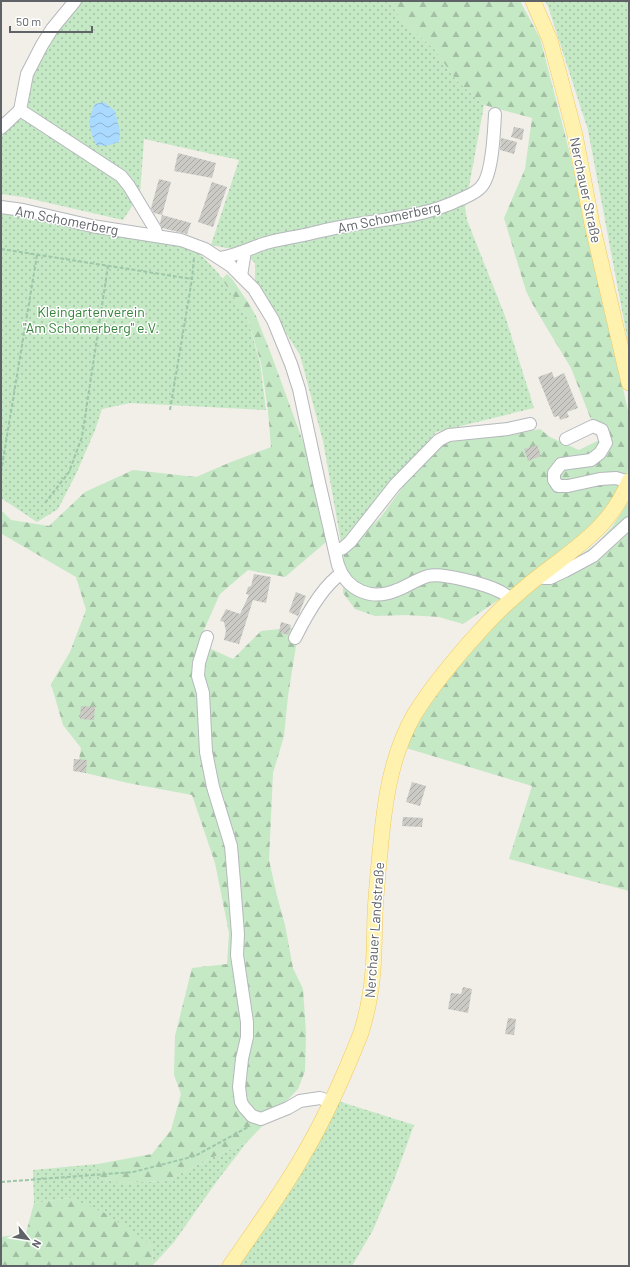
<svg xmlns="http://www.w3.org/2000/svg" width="630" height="1267" font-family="Barlow,sans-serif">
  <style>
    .grass { fill: url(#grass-dots) }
    .forest { fill: url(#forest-firs) }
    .water { fill: url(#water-waves) }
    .building { fill: url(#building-hatch) }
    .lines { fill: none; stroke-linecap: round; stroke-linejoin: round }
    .minor-casing { stroke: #b5b8bc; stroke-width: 14 }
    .major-casing { stroke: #f2c960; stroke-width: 16 }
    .path { stroke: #9cc7a9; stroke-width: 2; stroke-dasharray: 4 2; stroke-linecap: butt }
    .minor { stroke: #fff; stroke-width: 12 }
    .major { stroke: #fff2af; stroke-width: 15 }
    .labels { text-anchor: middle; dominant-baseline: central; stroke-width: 3; stroke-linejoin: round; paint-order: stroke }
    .street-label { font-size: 14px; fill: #5f6368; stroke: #fff }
    .park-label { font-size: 14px; fill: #348238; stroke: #fff }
  </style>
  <defs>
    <pattern id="grass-dots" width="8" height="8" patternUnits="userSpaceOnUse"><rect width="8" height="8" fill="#c5e8c5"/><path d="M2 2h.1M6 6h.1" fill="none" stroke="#a3c0a4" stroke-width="1.8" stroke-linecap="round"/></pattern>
    <pattern id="forest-firs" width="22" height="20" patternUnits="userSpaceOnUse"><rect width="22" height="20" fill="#c5e8c5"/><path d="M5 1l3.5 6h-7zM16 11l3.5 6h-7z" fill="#a3c0a4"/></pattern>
    <pattern id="water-waves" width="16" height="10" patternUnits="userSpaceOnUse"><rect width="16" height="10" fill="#aadaff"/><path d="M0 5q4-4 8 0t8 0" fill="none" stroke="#8eb4d2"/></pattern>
    <pattern id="building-hatch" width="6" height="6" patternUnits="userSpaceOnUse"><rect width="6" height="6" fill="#cccac5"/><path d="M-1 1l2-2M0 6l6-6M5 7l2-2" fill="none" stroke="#a9a8a4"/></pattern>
  </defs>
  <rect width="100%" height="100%" fill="#f1efe8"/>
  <g class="grass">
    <path d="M81 1H388L403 21 435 50 456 80 484 105 465 208 467 220 505 316 534 408 436 432 341 542 323 441 300 355 255 284V263L240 248H226L211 245 239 160 144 139 140 194 123 220 23 197 1 194V138L4 133 17 122 28 101 33 77 41 55 48 42Z"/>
    <path d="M545 1H629V347L588 130 548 6Z"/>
    <path d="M1 211 145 239 195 250 204 258 219 274 247 317 260 363 266 410 130 403 102 409 95 430 76 474 58 509 37 522 1 498Z"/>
    <path d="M338 1101 414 1125 394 1180 373 1230 352 1266H237Z"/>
    <path d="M247 1142 217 1181 174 1242 152 1266 153 1246 71 1198 34 1203 33 1170 98 1164 100 1178 121 1183 165 1181 182 1173 211 1158Z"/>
  </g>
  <g class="forest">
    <path d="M388 1H520L540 38 569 150 629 415V462L627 475 617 499 557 560 463 624 439 617 407 615 375 616 355 609 343 593 344 551 380 518 408 480 447 442 511 435 540 429 550 437 579 450 599 440 571 368 533 305 526 291 504 218 525 169 532 118 484 105 456 80 435 50 403 21Z"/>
    <path d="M227 274 233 280 249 304 256 316 271 354 305 447 332 537 285 577 248 570 220 594 198 643 233 659 261 631 299 627 288 696 284 736 273 773 269 860 277 896 285 925 293 968 303 989 306 1033 305 1071 298 1089 247 1142 211 1158 182 1173 165 1181 121 1183 99 1178 98 1164 152 1154 171 1130 181 1094 174 1075 175 1036 192 968 227 964 229 933 215 863 192 795 128 783 77 771 81 748 63 725 51 684 70 652 86 610 76 577 2 534 1 529V510L11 520 49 526 85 492 133 470 196 477 231 462 271 447 268 411 261 363 247 317 222 279Z"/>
    <path d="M629 501V891L509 859 532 786 406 748 418 720 439 690 478 640 527 593 596 544 612 527Z"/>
    <path d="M71 1198 105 1213 153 1246 152 1266H1V1237L26 1233 34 1203Z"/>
  </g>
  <path class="water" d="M104 102 115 111 120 132 119 142 106 146 96 145C89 129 87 120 95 104Z"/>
  <g class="building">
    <path d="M514 127 524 129 522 140 511 137Z"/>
    <path d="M501 138 517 142 514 154 500 150Z"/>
    <path d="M178 153 216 163 212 178 174 171Z"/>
    <path d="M159 179 171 182 162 215 154 213 151 208Z"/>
    <path d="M212 182 227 187 213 227 198 222Z"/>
    <path d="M162 215 191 223 187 234 162 228 160 223Z"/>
    <path d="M552 372 554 378 564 373 578 408 567 412 569 417 560 420 559 416 554 417 538 377Z"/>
    <path d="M537 445 541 456 528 461 524 449Z"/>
    <path d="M254 574 271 577 266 603 253 600 239 644 224 640 226 631 224 622 220 621 226 609 240 614 249 595 246 594 248 587 251 586Z"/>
    <path d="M296 592 306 596 298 616 289 612Z"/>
    <path d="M281 622 291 625 288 635 279 632Z"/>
    <path d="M81 706 95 707 94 720 80 719Z"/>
    <path d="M74 759 87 760 86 773 73 771Z"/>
    <path d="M412 782 426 786 420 806 406 802Z"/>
    <path d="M403 817 423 818 422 827 402 826Z"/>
    <path d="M463 987 472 989 468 1013 448 1009 451 993 461 994Z"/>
    <path d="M508 1018 516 1019 514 1035 505 1034Z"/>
  </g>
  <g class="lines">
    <g class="minor-casing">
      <g id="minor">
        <path d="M75 1 52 29 42 45 27 74 20 110 121 176 129 186 155 229 157 236"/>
        <path d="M1 128 20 110"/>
        <path d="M1 207 23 210 92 226 181 240 205 249 231 266 254 289 273 320 291 364 299 389 319 482 338 565C347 591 372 601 397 590 408 586 417 579 428 576 442 572 488 585 501 592 505 594 508 597 511 600"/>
        <path d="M220 258C234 256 247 250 260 245 274 240 290 238 304 235 318 232 332 228 346 226 384 219 425 217 461 199 468 196 476 193 481 187 493 175 494 130 495 114"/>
        <path d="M241 276 245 251"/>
        <path d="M566 439 593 426 602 430 606 443 600 453 591 460 561 464 554 473V480L558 486H568L600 479 616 478 629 482"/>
        <path d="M336 551 343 548 350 542 395 485 439 440 449 435 508 429 530 424"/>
        <path d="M540 575 544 578H550L565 571 593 556 629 523"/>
        <path d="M207 637 199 663 198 676 203 693 206 752 213 787 231 846 234 882 238 934 237 955 247 1022V1037L242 1059 239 1087 241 1102 244 1107 252 1116 261 1119 288 1108 300 1101 320 1098 331 1102"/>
        <path d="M295 638C305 618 322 586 341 574"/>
      </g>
    </g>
    <g class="major-casing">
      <g id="major">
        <path d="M533 1 550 40 560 77 575 135 592 224 629 383"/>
        <path d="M230 1266C254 1230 280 1196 301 1159 325 1119 344 1076 361 1033 365 1020 368 1008 370 995 375 968 374 941 375 914 376 893 378 873 380 853 384 806 390 757 414 715 430 689 449 666 469 643 483 628 496 612 512 599 522 590 531 582 542 574 578 546 612 525 629 481"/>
      </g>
    </g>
    <g class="path">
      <path d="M1 249 192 279 194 257"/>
      <path d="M170 410 192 279"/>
      <path d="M1 472 37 255"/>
      <path d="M45 503 69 472 82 437 108 266"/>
      <path d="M1 1182 133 1172 195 1156 248 1127"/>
    </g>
    <use href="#minor" class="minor"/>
    <use href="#major" class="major"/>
  </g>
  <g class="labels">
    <g class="street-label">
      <text transform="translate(586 190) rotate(78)">Nerchauer Straße</text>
      <text transform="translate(389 217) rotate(-12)">Am Schomerberg</text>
      <text transform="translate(67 220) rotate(11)">Am Schomerberg</text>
      <text transform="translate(374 930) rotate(-86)">Nerchauer Landstraße</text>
    </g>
    <g class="park-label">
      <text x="91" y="311">Kleingartenverein<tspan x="91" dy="16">"Am Schomerberg" e.V.</tspan></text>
    </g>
  </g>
  <rect width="630" height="1267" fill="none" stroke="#5f6368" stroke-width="4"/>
  <g transform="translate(28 1239) rotate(120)" stroke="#ffffff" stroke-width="3" paint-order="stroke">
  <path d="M0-3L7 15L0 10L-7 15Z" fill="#5f6368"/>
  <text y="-6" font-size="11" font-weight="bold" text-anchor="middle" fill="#5f6368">N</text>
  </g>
  <path d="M10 26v6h82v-6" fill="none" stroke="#5f6368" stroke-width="2"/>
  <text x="16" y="26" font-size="12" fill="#5f6368" stroke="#ffffff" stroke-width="3" paint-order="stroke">50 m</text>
</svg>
